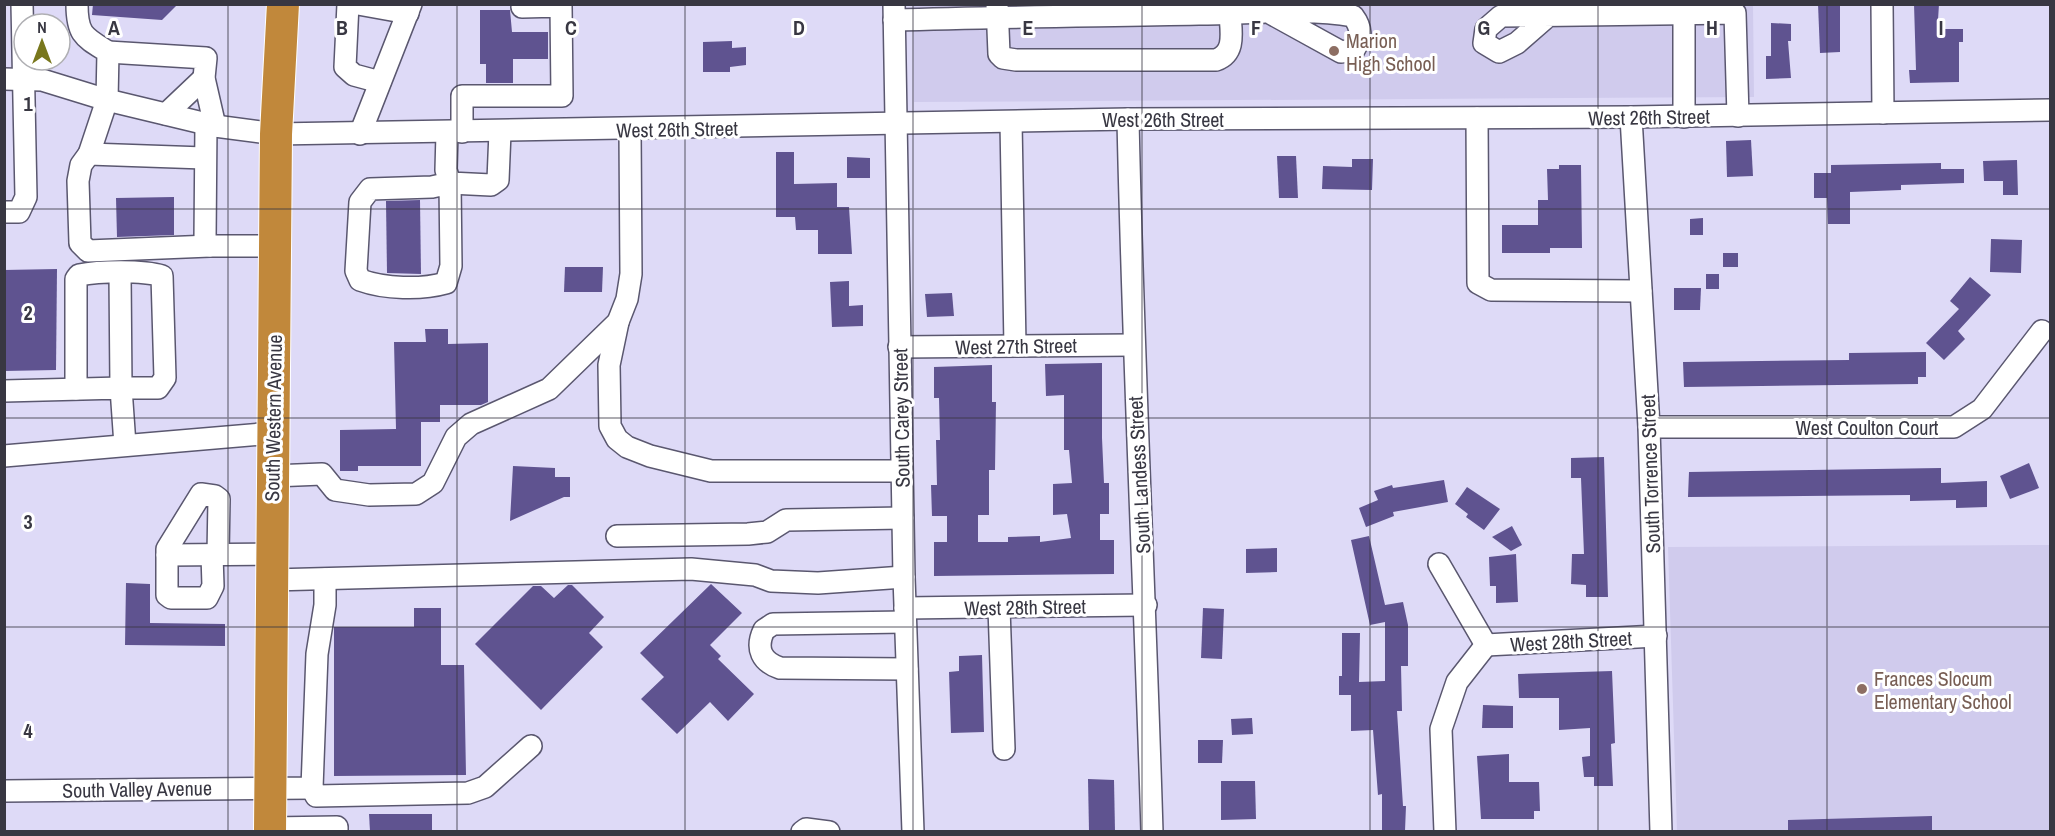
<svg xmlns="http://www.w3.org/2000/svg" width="2055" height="836" font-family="'Archivo Narrow',sans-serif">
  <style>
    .built { fill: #d0cbed }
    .building { fill: #5f5390 }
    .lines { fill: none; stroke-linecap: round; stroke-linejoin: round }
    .minor-casing { stroke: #5a576f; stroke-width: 24 }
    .highway-casing { stroke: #fff; stroke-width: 34 }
    .minor { stroke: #fff; stroke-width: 21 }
    .highway { stroke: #c1883b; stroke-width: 32 }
    .grid { fill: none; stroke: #383742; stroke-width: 1.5; stroke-opacity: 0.55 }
    .education-dot { fill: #8d6e63; stroke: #fff; stroke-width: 2 }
    .labels { text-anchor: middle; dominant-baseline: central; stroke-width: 6; stroke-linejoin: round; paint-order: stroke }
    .education-label { font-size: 20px; fill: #785e54; stroke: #fff; text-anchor: start }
    .street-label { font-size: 20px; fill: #383742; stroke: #fff }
    .grid-label { font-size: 20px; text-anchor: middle; font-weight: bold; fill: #383742; stroke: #fff; stroke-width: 6; stroke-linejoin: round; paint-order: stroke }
  </style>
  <rect width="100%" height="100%" fill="#dedaf7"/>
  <g class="built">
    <path d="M913 5H1753L1754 97 914 102Z"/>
    <path d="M2050 545V831H1677L1668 547Z"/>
  </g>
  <g class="building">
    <path d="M93 4H178L162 20 92 15Z"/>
    <path d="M1818 4H1840V52L1820 53Z"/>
    <path d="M1914 4H1939L1938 20H1945V29H1963V42H1959V82L1910 83 1909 70H1916Z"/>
    <path d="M480 10H510L512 32H548V59H513V83H486V64H480Z"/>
    <path d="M1771 23 1791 24V41H1788L1791 78 1766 79V56H1771Z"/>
    <path d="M732 41V48L746 47V65L730 67V72H703V42Z"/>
    <path d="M1751 140 1753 176 1727 177 1726 141Z"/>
    <path d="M776 152H794V184L837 183V207H849L852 254H818V230H796L795 217H776Z"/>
    <path d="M1277 156H1296L1298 198H1279Z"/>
    <path d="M847 157 870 158V178H847Z"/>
    <path d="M1352 159H1373L1372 190 1322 189 1323 166 1352 167Z"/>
    <path d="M2017 160 2018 195H2003V181H1984L1983 161Z"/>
    <path d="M1941 163V169H1964V183L1901 185V190L1850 192V224H1828L1827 198H1814V173H1831V165Z"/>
    <path d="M1559 165H1581L1582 248H1550V253H1502V225H1538V200H1548L1547 169H1559Z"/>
    <path d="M174 197V235L117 237 116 198Z"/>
    <path d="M420 200 421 274 387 273 386 201Z"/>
    <path d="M1703 218V235H1690V219Z"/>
    <path d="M1991 239 2022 240 2021 273 1990 272Z"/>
    <rect x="1723" y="253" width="15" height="14"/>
    <path d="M565 267H603L602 292H564Z"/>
    <path d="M57 269 56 370 4 371V270Z"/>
    <rect x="1706" y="274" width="13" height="15"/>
    <path d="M1970 277 1991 295 1958 331 1965 339 1944 360 1926 343 1959 309 1950 301Z"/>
    <path d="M849 281V306L863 305V326L832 327 830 282Z"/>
    <path d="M1674 288H1701L1700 310H1674Z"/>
    <path d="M952 293 954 316 927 317 925 294Z"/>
    <path d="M425 329H448V344L488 343V402L481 405H440V422H421V466H358V471H340V430L396 429 394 342H426Z"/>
    <path d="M1926 352V377H1918V384L1684 387 1683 362 1849 360V353Z"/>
    <path d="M1102 363V438L1104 483H1109V514H1100V540H1114V574L934 576V542H947V516H932L931 485H937L936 440H940L939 398H934V367L992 365V402H996L995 470H989V515H978V542H1008V537L1040 536V542L1071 538 1067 514 1053 515V484L1072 483 1069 450H1064V395L1046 396 1045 364Z"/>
    <path d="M1604 457 1608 597H1586V585L1571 584 1572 554H1584L1581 478H1571V458Z"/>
    <path d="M2029 463 2039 488 2010 499 2000 476Z"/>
    <path d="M513 466 555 468V477H570V497H564L510 521Z"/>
    <path d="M1941 468V483L1987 481V507L1956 508V500L1910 501V495L1688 497 1689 472Z"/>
    <path d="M1444 480 1448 502 1393 512 1394 516 1366 527 1359 508 1378 500 1374 491 1392 485 1393 488Z"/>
    <path d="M1467 487 1500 509 1484 530 1466 517 1468 514 1455 504Z"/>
    <path d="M1512 526 1522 545 1511 551 1492 537Z"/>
    <path d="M1369 536 1385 605 1403 602 1408 625V666H1401L1402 711H1397L1403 806H1406L1405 831H1382V794L1378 795 1373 730 1351 731V695H1339V676H1342V633H1360L1359 682 1385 681V622L1370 625 1351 540Z"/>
    <path d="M1277 548V572L1246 573V549Z"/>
    <path d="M1516 554 1518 602 1496 603V586H1490L1489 557Z"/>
    <path d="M126 583 150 584V623L225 624V646L125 645Z"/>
    <path d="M711 584 742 613 710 645 721 656 718 659 754 694 728 721 710 702 677 734 641 699 664 677 640 653Z"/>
    <path d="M568 585H572L604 617 589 633 603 647 541 710 475 644 533 586H541L554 598Z"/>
    <path d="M414 608H441V665H464L466 775 334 776V627H414Z"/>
    <path d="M1203 608 1224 609 1222 659 1201 658Z"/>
    <path d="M982 655 984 732 951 733 949 672 959 671V656Z"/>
    <path d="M1612 671 1615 743 1611 744 1613 786H1594V777H1584L1582 757 1590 756V728L1559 730V698H1519L1518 674Z"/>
    <path d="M1483 705 1513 706V728H1482Z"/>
    <path d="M1252 718 1253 734 1232 735 1231 719Z"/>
    <path d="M1198 740H1223L1222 763H1198Z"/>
    <path d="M1509 754V782H1539L1540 811H1534V819H1481L1477 756Z"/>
    <path d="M1088 779 1114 780 1115 831H1089Z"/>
    <path d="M1221 781H1255L1256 819 1221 820Z"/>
    <path d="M369 814H432V831H370Z"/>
    <path d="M1932 816V831H1788V820Z"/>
  </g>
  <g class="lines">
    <g class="minor-casing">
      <g id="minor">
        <path d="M77 4C77 35 84 37 108 52L107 100 89 154 81 165 78 181 80 243 88 251 210 246"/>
        <path d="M348 4 345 67 354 75 380 82"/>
        <path d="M358 4 408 13"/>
        <path d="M894 4 904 577 913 832"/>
        <path d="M997 4 999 54 1003 58 1016 60H1216C1236 53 1231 32 1230 14"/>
        <path d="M1684 4V117"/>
        <path d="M1882 4 1883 113"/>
        <path d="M1549 15 1517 43 1499 52 1484 43 1486 29 1501 16 1735 13 1738 116"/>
        <path d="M894 20C996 17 1097 16 1199 14 1249 14 1304 7 1353 16 1362 28 1362 37 1354 50L1341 52 1272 14"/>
        <path d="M108 52 206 58 204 78 215 126"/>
        <path d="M4 79 42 80 107 100 215 126 276 134 1128 119 1631 117 2050 110"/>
        <path d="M166 114 204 78"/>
        <path d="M1631 117 1649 427 1661 832"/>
        <path d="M1477 118 1478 283 1491 290 1641 291"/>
        <path d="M1128 119C1133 357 1145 594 1152 832"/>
        <path d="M1011 122 1015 346"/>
        <path d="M206 124 205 240 210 246H275"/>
        <path d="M462 132V96H562L561 6 522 7"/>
        <path d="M447 133 446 170 450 183 491 185 498 180 500 132"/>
        <path d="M360 134 411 4"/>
        <path d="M89 154 204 158"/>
        <path d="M450 183 451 266 446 283C421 290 385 289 360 280L356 271 360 202 370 189 432 187Z"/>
        <path d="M4 212H19L26 197 22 4"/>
        <path d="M618 322 609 365 610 426 617 439 627 447 650 456 711 471H902"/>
        <path d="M899 347 1132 345"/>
        <path d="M76 389V279L79 275C99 271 143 270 162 276L165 378 158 388H121L120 274"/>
        <path d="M4 391 121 388 125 445"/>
        <path d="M1649 427H1954L1982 409 2042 331"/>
        <path d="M4 456 273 433"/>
        <path d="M273 476 322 474 335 490 369 495 416 494 433 483 456 437 471 424 549 389 618 322 627 299 631 274 630 130"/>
        <path d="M617 536 748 534 767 532 786 520 903 518"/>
        <path d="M167 555 272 554"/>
        <path d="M212 555 213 586 207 598H171L167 595V549L201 494 215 496 219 499 218 555"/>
        <path d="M1439 564 1486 645"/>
        <path d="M272 580 691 569 755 575 771 581 818 583 904 577"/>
        <path d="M905 608 1146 605"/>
        <path d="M999 608 1004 749"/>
        <path d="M905 622 773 624 764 630C755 649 762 662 780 668L907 669"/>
        <path d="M1486 645 1656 636"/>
        <path d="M312 788 316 796 468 793 485 787 531 746"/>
        <path d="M4 791 312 788 317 654 325 605V579"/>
        <path d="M270 828 337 827V832"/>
        <path d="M802 832 806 829 829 832"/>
        <path d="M1445 832 1441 729 1457 682 1486 645"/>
      </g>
    </g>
    <g class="highway-casing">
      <path id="highway" d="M270 832 276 134 283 4"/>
    </g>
    <use href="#minor" class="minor"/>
    <use href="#highway" class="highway"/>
  </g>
  <path class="grid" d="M228 4V832M457 4V832M685 4V832M913 4V832M1142 4V832M1370 4V832M1598 4V832M1827 4V832M4 209H2050M4 418H2050M4 627H2050"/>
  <g class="education-dot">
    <circle cx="1334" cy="51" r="6"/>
    <circle cx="1862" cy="689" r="6"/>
  </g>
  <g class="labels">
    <g class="education-label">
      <text x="1346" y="40">Marion<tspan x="1346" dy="23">High School</tspan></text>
      <text x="1874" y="678">Frances Slocum<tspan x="1874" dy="23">Elementary School</tspan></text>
    </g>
    <g class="street-label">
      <text transform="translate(1649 117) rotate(-1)">West 26th Street</text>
      <text x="1163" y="119">West 26th Street</text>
      <text transform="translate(677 129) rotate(-1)">West 26th Street</text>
      <text transform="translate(1016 346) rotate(-1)">West 27th Street</text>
      <text transform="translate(273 418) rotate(-89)">South Western Avenue</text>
      <text transform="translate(901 418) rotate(-91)">South Carey Street</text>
      <text x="1867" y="427">West Coulton Court</text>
      <text transform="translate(1650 474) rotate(-92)">South Torrence Street</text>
      <text transform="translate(1139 475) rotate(-93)">South Landess Street</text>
      <text transform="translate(1025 607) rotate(-1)">West 28th Street</text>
      <text transform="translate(1571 641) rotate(-3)">West 28th Street</text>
      <text transform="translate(137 789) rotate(-1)">South Valley Avenue</text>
    </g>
  </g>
  <g class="grid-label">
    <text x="114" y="35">A</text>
    <text x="342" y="35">B</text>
    <text x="571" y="35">C</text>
    <text x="799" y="35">D</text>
    <text x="1028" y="35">E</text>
    <text x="1256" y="35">F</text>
    <text x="1484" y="35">G</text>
    <text x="1712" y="35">H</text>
    <text x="1941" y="35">I</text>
    <text x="28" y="111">1</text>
    <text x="28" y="320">2</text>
    <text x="28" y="529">3</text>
    <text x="28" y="738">4</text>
  </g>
  <rect width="2055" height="836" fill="none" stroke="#383742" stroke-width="12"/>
  <g transform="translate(42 42)"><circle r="28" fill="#ffffff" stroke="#afafb3" stroke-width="1.5"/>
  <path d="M0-4.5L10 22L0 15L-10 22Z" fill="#78771c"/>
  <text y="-9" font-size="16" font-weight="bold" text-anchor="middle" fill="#383742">N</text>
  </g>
</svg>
